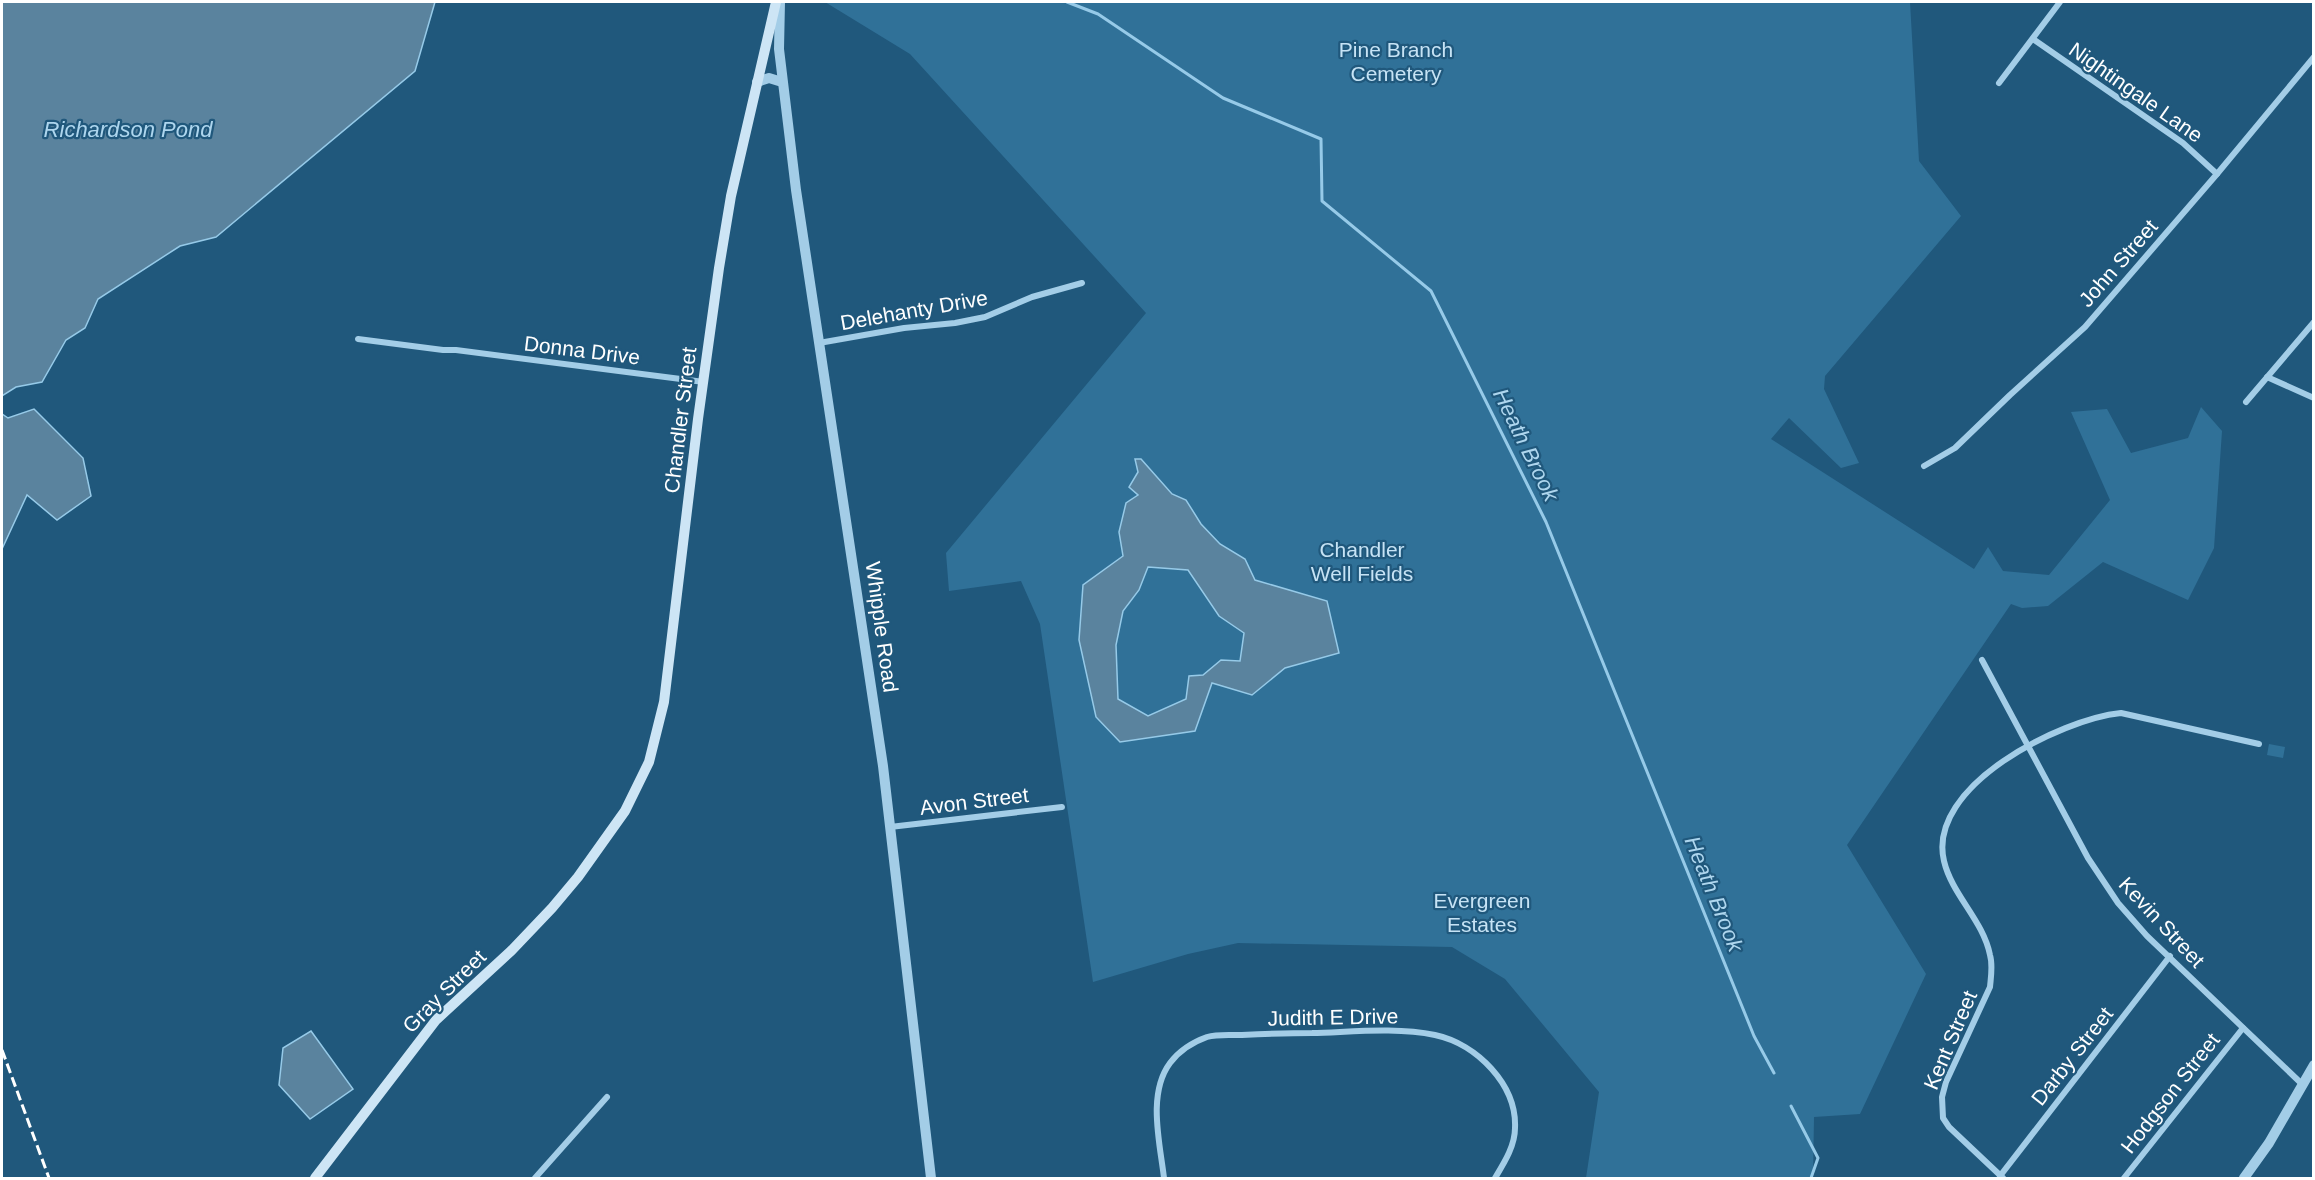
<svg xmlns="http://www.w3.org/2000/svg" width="2315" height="1180" font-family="Helvetica,sans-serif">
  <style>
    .green { fill: #307198 }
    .water { fill: #5a839e; stroke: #96cae8; stroke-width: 1.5; fill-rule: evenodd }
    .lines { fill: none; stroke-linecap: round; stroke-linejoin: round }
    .stream { stroke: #96cae8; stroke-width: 3 }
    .minor { stroke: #a3cde7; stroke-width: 6 }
    .tertiary { stroke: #a3cde7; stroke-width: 10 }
    .secondary { stroke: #cde5f5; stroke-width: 10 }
    .rail { stroke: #fff; stroke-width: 3; stroke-dasharray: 10 4.5; stroke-linecap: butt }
    .labels { text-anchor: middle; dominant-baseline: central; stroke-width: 4.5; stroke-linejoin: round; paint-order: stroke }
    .park-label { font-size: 21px; fill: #c6e3f5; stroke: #20587c }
    .street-label { font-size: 21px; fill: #fff; stroke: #20587c }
    .water-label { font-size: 22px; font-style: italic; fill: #aed6ee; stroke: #20587c }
  </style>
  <rect width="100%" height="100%" fill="#20587c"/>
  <g class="green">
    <path d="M825 2H1910L1919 161 1961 216 1825 376 1824 389 1859 463 1841 468 1789 418 1771 439 1974 569 1988 547 2003 571 2049 575 2110 500 2071 412 2107 409 2131 453 2188 438 2201 407 2222 431 2214 548 2188 600 2103 562 2048 606 2022 608 2011 604 1847 845 1926 974 1860 1114 1814 1117 1813 1178H1586L1599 1092 1505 979 1452 947 1238 943 1188 954 1093 982 1040 624 1021 581 949 591 946 553 1146 313 910 54Z"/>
    <path d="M2269 744 2285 747 2283 758 2267 755Z"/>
  </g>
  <g class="water">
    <path d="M2 2H435L415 71 216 237 180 246 98 299 85 328 66 340 42 382 16 387 2 396Z"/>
    <path d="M34 409 83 458 91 496 57 520 27 495 2 549V414L8 418Z"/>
    <path d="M1135 459H1141L1172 494 1186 500 1201 524 1220 544 1245 559 1255 580 1327 601 1339 653 1285 668 1252 695 1212 683 1195 731 1120 742 1096 717 1079 640 1083 585 1123 556 1119 532 1126 503 1138 495 1129 487 1138 472ZM1148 567 1188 570 1219 616 1244 633 1240 661 1221 660 1203 675 1189 676 1186 699 1148 716 1118 699 1116 645 1123 611 1139 590Z"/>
    <path d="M311 1031 353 1089 310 1119 279 1085 283 1048Z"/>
  </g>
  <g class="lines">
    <g class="stream">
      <path d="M1067 2 1098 14 1223 98 1321 139 1322 201 1431 291 1546 522 1754 1036 1774 1073"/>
      <path d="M1791 1106 1818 1158 1811 1178"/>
    </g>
    <g class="minor">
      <path d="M2033 39 2183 143 2217 174"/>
      <path d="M1999 83 2060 2"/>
      <path d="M358 339 443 350H456L704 382"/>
      <path d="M819 343 904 328 955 323 985 317 1032 297 1082 283"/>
      <path d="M2267 377 2314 398"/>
      <path d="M2246 402 2314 322"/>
      <path d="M1924 466 1955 448 2010 395 2085 327 2217 174 2314 57"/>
      <path d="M1982 660 2088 858 2118 903 2147 936 2303 1085"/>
      <path d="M890 827 1062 807"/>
      <path d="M2000 1176 2170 956"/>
      <path d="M535 1178 607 1097"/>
      <path d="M1164 1178C1160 1143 1147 1094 1170 1063 1179 1051 1193 1042 1207 1037 1217 1034 1229 1035 1239 1035 1264 1034 1288 1033 1312 1033 1352 1032 1396 1027 1435 1035 1477 1044 1517 1085 1515 1128 1515 1146 1504 1163 1495 1178"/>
      <path d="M2003 1178 1949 1127 1943 1118 1942 1097 1946 1082 1990 987C1991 976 1993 965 1990 955 1983 920 1952 895 1944 861 1926 786 2061 719 2121 713L2259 744"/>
      <path d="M2124 1178 2243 1028"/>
    </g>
    <g class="tertiary">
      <path d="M780 2 779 49 796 190 883 766 931 1178"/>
      <path d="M757 82 769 78 782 82"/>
      <path d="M2244 1178 2269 1143 2314 1065"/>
    </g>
    <path class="secondary" d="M315 1178 436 1020 511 951 552 908 578 877 625 811 649 762 664 702 698 419 719 268 731 196 776 2"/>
    <path class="rail" d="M2 1050 49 1178"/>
  </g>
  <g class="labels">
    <g class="park-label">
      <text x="1396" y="49">Pine Branch<tspan x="1396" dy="24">Cemetery</tspan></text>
      <text x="1362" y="549">Chandler<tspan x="1362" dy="24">Well Fields</tspan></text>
      <text x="1482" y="900">Evergreen<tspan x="1482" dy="24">Estates</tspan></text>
    </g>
    <g class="street-label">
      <text transform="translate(2136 92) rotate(35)">Nightingale Lane</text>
      <text transform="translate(2118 263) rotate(-49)">John Street</text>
      <text transform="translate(914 310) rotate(-10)">Delehanty Drive</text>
      <text transform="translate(582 350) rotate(7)">Donna Drive</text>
      <text transform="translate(680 420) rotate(-83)">Chandler Street</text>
      <text transform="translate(882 627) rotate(82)">Whipple Road</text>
      <text transform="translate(974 801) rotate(-7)">Avon Street</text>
      <text transform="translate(2162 922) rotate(47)">Kevin Street</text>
      <text transform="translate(444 991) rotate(-45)">Gray Street</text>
      <text transform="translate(1333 1017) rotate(-1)">Judith E Drive</text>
      <text transform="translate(1950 1040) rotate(-67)">Kent Street</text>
      <text transform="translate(2072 1056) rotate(-52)">Darby Street</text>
      <text transform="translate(2170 1093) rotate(-52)">Hodgson Street</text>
    </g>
    <g class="water-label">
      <text x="128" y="129">Richardson Pond</text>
      <text transform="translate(1526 445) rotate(64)">Heath Brook</text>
      <text transform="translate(1714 894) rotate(68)">Heath Brook</text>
    </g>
  </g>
  <rect width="2315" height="1180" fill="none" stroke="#ffffff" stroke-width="6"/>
</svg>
